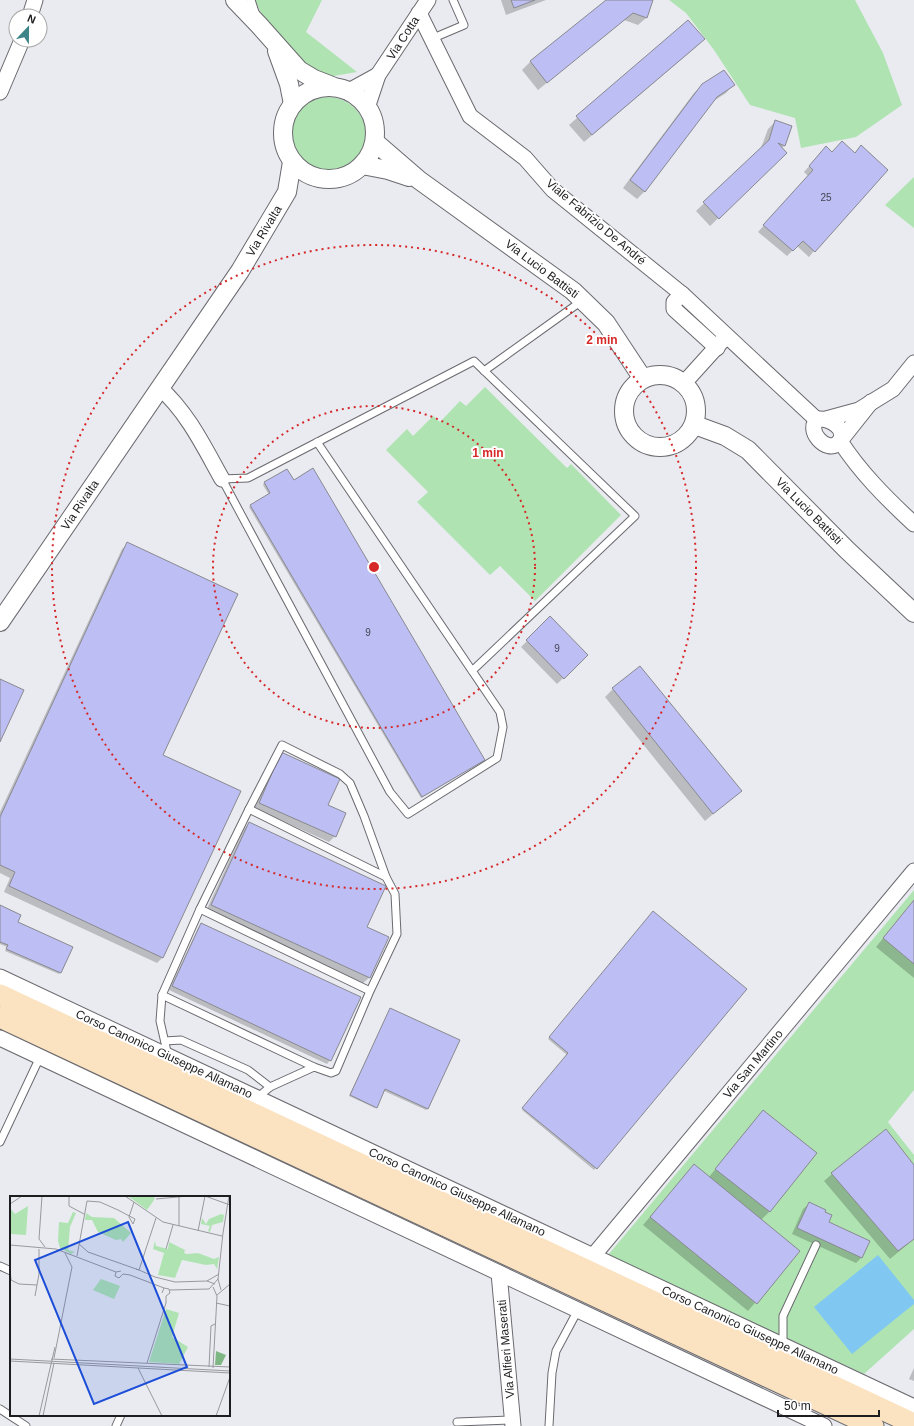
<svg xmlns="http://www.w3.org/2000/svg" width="914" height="1426" font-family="Helvetica,sans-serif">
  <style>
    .green { fill: #afe4b2 }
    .water { fill: #80c8f2 }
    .shadow { fill: #0003 }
    .building { fill: #bdbef4; stroke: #898a8f }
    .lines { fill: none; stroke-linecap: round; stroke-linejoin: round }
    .service-casing { stroke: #6a6a6f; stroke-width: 9 }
    .minor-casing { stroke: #6a6a6f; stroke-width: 17 }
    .tertiary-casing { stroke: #6a6a6f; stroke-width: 20 }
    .secondary-casing { stroke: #6a6a6f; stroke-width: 23 }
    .service { stroke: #fff; stroke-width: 7 }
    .minor { stroke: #fff; stroke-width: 15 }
    .tertiary { stroke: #fff; stroke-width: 18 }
    .secondary { stroke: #fbe2c0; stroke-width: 21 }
    .ring { fill: none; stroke: #d62828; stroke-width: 2; stroke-dasharray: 2 4 }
    .labels { text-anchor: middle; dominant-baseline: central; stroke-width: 4; stroke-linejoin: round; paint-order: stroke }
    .number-label { font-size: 10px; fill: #454554 }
    .street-label { font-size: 12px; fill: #1d1d1f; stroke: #fff }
    .inset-road { fill: none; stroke: #98999d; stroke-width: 1 }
    .view { fill: #1d4ed8; fill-opacity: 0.15; stroke: #1d4ed8; stroke-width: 2 }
    .inset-edge { fill: none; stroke: #1d1d1f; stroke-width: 2 }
    .centre { fill: #d62828; stroke: #fff; stroke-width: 2 }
    .ring-label { font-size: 12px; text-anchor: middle; font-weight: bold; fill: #d62828; stroke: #fff; stroke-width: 4; stroke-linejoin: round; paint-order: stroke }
  </style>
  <rect width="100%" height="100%" fill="#eaebf1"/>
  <g class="green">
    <path d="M255 0H322L306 32 357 72 322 78 295 60 266 24Z"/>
    <path d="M669 0H855L883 53 902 105 856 137 801 148 795 118 750 105 714 50 686 13Z"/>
    <circle cx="328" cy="135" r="38"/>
    <path d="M914 177V228L885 205Z"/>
    <path d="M485 387 567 468 571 464 621 515 535 601 500 566 490 575 417 502 428 492 386 450 407 429 413 436 433 416 440 422 460 401 466 406Z"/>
    <path d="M914 890V1090L888 1122 914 1155V1329L864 1374 608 1255Z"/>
  </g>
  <path class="water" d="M878 1255 914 1300V1304L852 1354 814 1307Z"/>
  <g class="shadow">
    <path d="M501 0H546L506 15Z"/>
    <path d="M607 0H652L646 18 638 25 624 20 538 90 522 70 530 62Z"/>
    <path d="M688 21 696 47 584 142 569 125Z"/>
    <path d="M703 85H733L726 93 712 102 645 191 637 199 623 188 694 93Z"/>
    <path d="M776 121 784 146 781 149 778 161 710 226 696 211 761 148 768 129Z"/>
    <path d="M861 147 814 251 809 257 797 246 787 256 758 232 808 176 804 172 820 154H854Z"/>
    <path d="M287 470 483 761 421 798 249 507 269 495 263 485 264 483Z"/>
    <path d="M128 544 162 756 163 957 157 963 4 892 10 878 0 873V812L122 549Z"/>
    <path d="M550 618 587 655 557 684 521 647Z"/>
    <path d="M613 689 740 791 705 821 605 697Z"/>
    <path d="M276 759 327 805 335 836 329 842 254 808Z"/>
    <path d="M249 823 366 927 387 937 369 978 363 983 206 911 244 829Z"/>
    <path d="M914 900V978L876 947Z"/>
    <path d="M0 907 16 923 60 973 59 974 5 951 7 947 0 944Z"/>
    <path d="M653 913 745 989 594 1170 522 1110 567 1055 548 1039Z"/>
    <path d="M201 924 330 1060 327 1064 169 990 198 928Z"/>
    <path d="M390 1009 427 1109 426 1110 384 1091 375 1108 349 1096Z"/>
    <path d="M763 1111 816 1153 769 1212 761 1220 799 1251 748 1311 643 1225 694 1165 709 1177 756 1119Z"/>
    <path d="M914 1166V1239L890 1259 824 1181 832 1174Z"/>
    <path d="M809 1204 861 1258 856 1263 792 1234 803 1209Z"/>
    <path d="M914 1368V1381L909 1379Z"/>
  </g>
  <g class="building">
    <path d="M511 0H535L514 8Z"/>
    <path d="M606 0H653L647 18 633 13 547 83 530 61Z"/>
    <path d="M688 20 705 39 592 135 576 116Z"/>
    <path d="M724 70 735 85 717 97 645 192 630 180 702 84Z"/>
    <path d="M775 120 792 126 785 146 778 143 787 153 719 219 703 202 769 140Z"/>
    <path d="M842 141 855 153 861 145 888 170 815 252 803 241 793 251 763 225 813 170 809 166 826 146 832 152Z"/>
    <path d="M313 468 485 760 422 797 250 505 270 493 264 482 287 469 294 480Z"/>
    <path d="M127 542 238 594 163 755 241 791 163 958 9 886 15 872 0 865V817Z"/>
    <path d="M550 616 588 655 564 679 526 640Z"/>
    <path d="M640 666 742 791 713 814 612 688Z"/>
    <path d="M0 679 24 690 0 742Z"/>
    <path d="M281 752 340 779 328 805 346 813 336 837 259 803Z"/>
    <path d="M249 822 386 886 367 927 389 937 370 978 211 905Z"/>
    <path d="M914 900V964L883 938Z"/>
    <path d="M0 905 21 915 18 922 73 947 61 973 6 949 8 945 0 942Z"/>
    <path d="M653 911 747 989 597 1169 522 1108 568 1053 549 1037Z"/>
    <path d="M201 923 361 997 331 1061 172 986Z"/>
    <path d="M390 1008 460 1040 428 1109 385 1089 377 1108 350 1095Z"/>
    <path d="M763 1110 817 1153 770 1212 715 1169Z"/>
    <path d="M886 1129 914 1165V1239L898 1251 831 1173Z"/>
    <path d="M694 1164 800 1251 757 1304 650 1217Z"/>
    <path d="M809 1202 826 1210 825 1212 832 1215 829 1222 870 1241 862 1258 797 1228Z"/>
  </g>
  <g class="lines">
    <g class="service-casing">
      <g id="service">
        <path d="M251 0 256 15"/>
        <path d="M431 39 464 25 453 0"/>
        <path d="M484 371 583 300"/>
        <path d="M317 442 500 712 503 727 497 758 408 814 390 792 222 479 248 478 474 361 635 516 472 671"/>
        <path d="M249 809 282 745 340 774 350 783 364 816 386 877"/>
        <path d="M200 909 162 995 314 1067"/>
        <path d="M162 995 160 1021 168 1056"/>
        <path d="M165 1041 181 1040 248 1070 270 1087"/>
        <path d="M257 1098 270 1087 314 1067 331 1073 336 1071 370 991 397 934 395 894 386 877 249 809 200 909 370 991"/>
        <path d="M0 1142 40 1057"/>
        <path d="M0 1266 11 1271"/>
        <path d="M783 1345V1316L816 1245"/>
        <path d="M0 1409 26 1426"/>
        <path d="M457 1422 512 1420"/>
        <path d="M116 1426 121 1415"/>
        <path d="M549 1426 552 1373 556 1351 578 1310"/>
      </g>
    </g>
    <g class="minor-casing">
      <g id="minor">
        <path d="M419 13 470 116 525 158 553 190 682 294 817 420"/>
        <path d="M30 16 35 0"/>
        <path d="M0 92 22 40"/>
        <path d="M347 92 378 75"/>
        <path d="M367 108 378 75 428 0"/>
        <path d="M682 294 674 302V309L717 348"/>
        <path d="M684 383 722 341"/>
        <path d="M160 388C188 413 204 447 222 479"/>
        <path d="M871 402 840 441C860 472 886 498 914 524"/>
        <path d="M819 419C830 418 849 430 839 442 827 456 803 428 819 419Z"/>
        <path d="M826 419 859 410 893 389 914 363"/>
        <path d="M0 977 914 1407"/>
        <path d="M0 1038 824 1426"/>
        <path d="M593 1256 914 871"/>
        <path d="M499 1273 513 1426"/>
      </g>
    </g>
    <g class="tertiary-casing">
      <g id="tertiary">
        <path d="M235 0 259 25 299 70 314 79 332 86"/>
        <path d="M277 51 289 84 293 104"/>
        <circle cx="329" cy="133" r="46"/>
        <path d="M375 142 419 180 573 291 606 323 643 379"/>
        <path d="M362 165 388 170 409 177"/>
        <circle cx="660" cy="411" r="36"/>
        <path d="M695 425 725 436 748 450 847 550 914 613"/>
        <path d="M0 622 240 271 287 192 292 162"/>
      </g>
    </g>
    <g class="secondary-casing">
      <g id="secondary">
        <path d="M0 995 914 1424"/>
        <path d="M0 1017 873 1426"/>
      </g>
    </g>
    <use href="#service" class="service"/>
    <use href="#minor" class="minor"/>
    <use href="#tertiary" class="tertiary"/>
    <use href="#secondary" class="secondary"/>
  </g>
  <g class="ring">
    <circle cx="374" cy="567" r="161"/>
    <circle cx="374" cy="567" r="322"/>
  </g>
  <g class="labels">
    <g class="number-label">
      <text x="826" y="197">25</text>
      <text x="368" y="632">9</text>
      <text x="557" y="648">9</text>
    </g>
    <g class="street-label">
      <text transform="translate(403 38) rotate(-57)">Via Cotta</text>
      <text transform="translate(596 222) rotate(40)">Viale Fabrizio De André</text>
      <text transform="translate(264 231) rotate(-59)">Via Rivalta</text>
      <text transform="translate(542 269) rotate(37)">Via Lucio Battisti</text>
      <text transform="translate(80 505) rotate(-56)">Via Rivalta</text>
      <text transform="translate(809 511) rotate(45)">Via Lucio Battisti</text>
      <text transform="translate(164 1054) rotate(25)">Corso Canonico Giuseppe Allamano</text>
      <text transform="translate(753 1064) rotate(-50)">Via San Martino</text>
      <text transform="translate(457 1192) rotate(25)">Corso Canonico Giuseppe Allamano</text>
      <text transform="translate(750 1330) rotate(25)">Corso Canonico Giuseppe Allamano</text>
      <text transform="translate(506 1349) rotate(-95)">Via Alfieri Maserati</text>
    </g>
  </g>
  <g transform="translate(10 1196)">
    <rect width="220" height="220" fill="#eaebf1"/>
    <path d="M118 0H145L144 4 137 14ZM18 10 16 39 0 38V12L5 18ZM63 16 66 17 60 31 58 54 65 56 61 58 50 52 48 45 49 26 58 27ZM76 17 82 21 104 22 121 37 113 46 111 43 106 44 88 36 82 24H75ZM211 18 214 19 213 26 202 29 200 36 198 35 200 30 191 28 192 22 196 28 199 23ZM145 45 146 50 158 53 159 46 175 54 174 57 177 58 188 57 204 63 209 61 207 73 204 68 196 69 172 64 165 82 148 79 154 57 143 53ZM91 83 110 90 104 103 83 94ZM156 113 169 117 162 141 178 151 169 168 139 166Z" fill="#afe4b2"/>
    <path d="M206 155 216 159 211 169H205Z" fill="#7fb784"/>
    <path class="inset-road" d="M32 0 29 43 35 51M59 0V10L74 18M115 0 153 26 212 40M195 0 220 9M146 3 178 0M0 8 12 0M119 21 124 6M146 22 129 74 145 81 165 86 197 85 205 88M169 30V1M188 35 195 0M213 37 219 0M69 48 78 56 129 74 126 73M0 49 46 53 106 76 111 75M156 53 163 29M67 60 77 5 90 6 108 14 125 23 123 28 119 21M0 72 1 84 9 88 27 89M106 76 105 80 109 82 113 78 120 79 154 92M197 85 209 78M159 94 199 93 208 83M211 94 208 83 213 37M152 97 154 92 159 93 160 97 156 100M207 99 220 88M25 100 29 78V53M206 107 220 110M44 162 62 71 55 57M0 163 220 175M41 163 220 171M0 165 220 177M137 167 156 107V100M199 171 201 130 205 128M128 172 152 220M203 172 207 100 203 91M29 220 45 151M33 220 44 167M206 220 220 181"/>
    <path class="view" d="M118 26 177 171 84 208 25 64Z"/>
    <rect width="220" height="220" class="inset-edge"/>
  </g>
  <circle cx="374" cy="567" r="6" class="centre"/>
  <g class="ring-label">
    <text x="602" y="344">2 min</text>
    <text x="488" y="457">1 min</text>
  </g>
  <g transform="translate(28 28) rotate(22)"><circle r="19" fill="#ffffff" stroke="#a5a5a5"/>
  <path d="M0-3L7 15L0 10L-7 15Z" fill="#3c8487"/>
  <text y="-6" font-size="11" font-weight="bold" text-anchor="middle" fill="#1d1d1f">N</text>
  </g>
  <path d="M778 1410v6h101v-6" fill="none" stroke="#1d1d1f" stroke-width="2"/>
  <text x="784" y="1410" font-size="12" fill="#1d1d1f" stroke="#ffffff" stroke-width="3" paint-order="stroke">50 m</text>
</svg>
